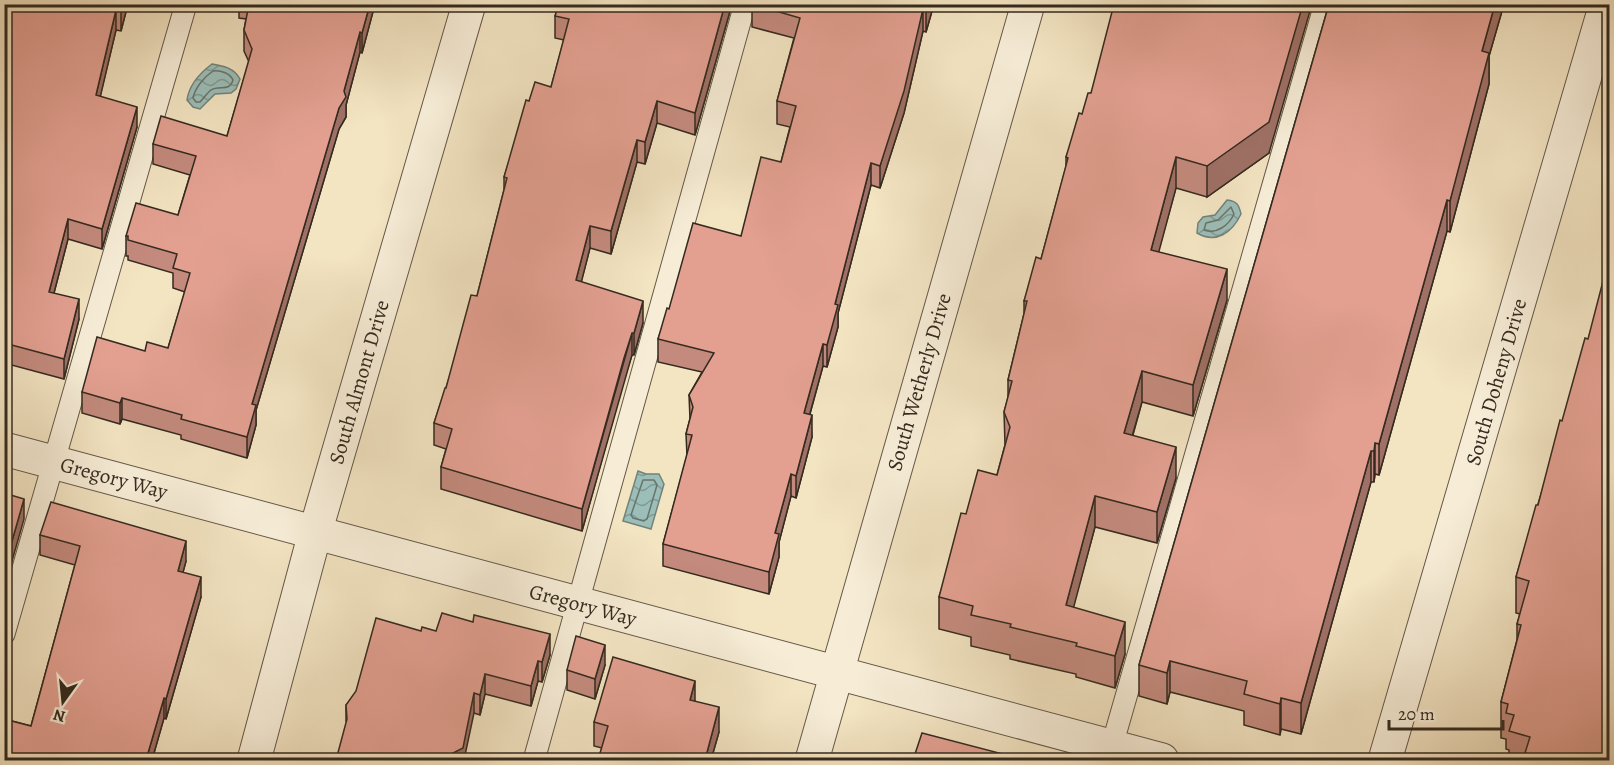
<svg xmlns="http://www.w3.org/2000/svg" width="1614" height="765" font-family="Alegreya,serif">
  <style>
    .water { fill: url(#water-waves); stroke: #72837b; stroke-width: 1.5 }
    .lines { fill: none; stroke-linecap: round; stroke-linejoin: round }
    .shore { stroke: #68746c; stroke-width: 1.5 }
    .service-casing { stroke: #645848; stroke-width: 23 }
    .minor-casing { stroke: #645848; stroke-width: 35 }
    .tertiary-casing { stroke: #645848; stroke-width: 35 }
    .service { stroke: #f7edd7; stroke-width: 21 }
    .minor { stroke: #f7edd7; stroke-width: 33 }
    .tertiary { stroke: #f7edd7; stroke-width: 33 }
    .wall { fill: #c38a7d; stroke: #342a1f; stroke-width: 1.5 }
    .shaded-wall { fill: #9f7066; stroke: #342a1f; stroke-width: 1.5 }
    .building { fill: #e3a091; stroke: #342a1f; stroke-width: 1.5 }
    .labels { text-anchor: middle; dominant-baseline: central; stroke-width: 6; stroke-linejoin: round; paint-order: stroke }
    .street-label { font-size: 21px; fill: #342a1f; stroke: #f7edd7 }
  </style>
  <defs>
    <pattern id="water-waves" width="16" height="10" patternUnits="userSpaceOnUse" patternTransform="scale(1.5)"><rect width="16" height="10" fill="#9cbeb8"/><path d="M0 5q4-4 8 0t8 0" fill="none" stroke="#809b95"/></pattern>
  </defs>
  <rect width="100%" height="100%" fill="#f3e4c2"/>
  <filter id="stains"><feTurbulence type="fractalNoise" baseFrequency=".00333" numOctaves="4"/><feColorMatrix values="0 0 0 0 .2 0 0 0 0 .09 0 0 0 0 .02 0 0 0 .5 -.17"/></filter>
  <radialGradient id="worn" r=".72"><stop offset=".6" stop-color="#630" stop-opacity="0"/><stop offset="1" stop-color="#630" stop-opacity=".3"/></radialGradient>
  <g class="water">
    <path d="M212 64C224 66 234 68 240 79L236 89 231 93 215 94 200 109 193 107 187 100C189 85 200 73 212 64Z"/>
    <path d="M1227 200C1237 201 1239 205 1241 214 1232 233 1216 244 1197 233L1198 223 1203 217 1215 215Z"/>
    <path d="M638 471 646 474H659L664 484 651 529 623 521Z"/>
  </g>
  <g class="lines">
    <g class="shore">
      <path d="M213 71C220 70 230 73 233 80 229 93 219 84 211 90 207 93 204 98 200 102H196L193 98C195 88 204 77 213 71Z"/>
      <path d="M1231 207 1234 214C1229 225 1216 235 1204 230L1206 223 1218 220Z"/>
      <path d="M643 480H654L657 485 647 519 644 521 633 518 631 515Z"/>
    </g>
    <g class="service-casing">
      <g id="service">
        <path d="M4 634 186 4"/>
        <path d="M1109 756 1325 4"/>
        <path d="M534 760 745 4"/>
      </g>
    </g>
    <g class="minor-casing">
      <g id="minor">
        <path d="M4 449 1162 760"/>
        <path d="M254 760 315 533 469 4"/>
        <path d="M812 760 1028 4"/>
      </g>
    </g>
    <g class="tertiary-casing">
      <path id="tertiary" d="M1385 760 1606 4"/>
    </g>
    <use href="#service" class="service"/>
    <use href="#minor" class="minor"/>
    <use href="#tertiary" class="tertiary"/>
  </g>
  <g class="wall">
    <path d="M4 4H128L121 31 116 30 100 96 137 127 102 249 68 239 54 293 79 319 64 379 8 364 4 366Z"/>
    <path d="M239 4H375L362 53 360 52 346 105V117L339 129 256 410V425L247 458 181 439V435L122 419 120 424 82 413V392L145 351 168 348 185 292 173 288V273L128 260V256H126V236L178 215 190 175 153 164V144L227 136 249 62 244 51V30L246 19 239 18Z"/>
    <path d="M559 4H732L695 135 657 123 645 164 637 162 611 254 590 248 581 282 643 323 634 355H632L624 380 582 531 441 489V467L446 449 434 445V423L477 296 504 190V177L529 101 551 87 564 40 555 38V16Z"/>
    <path d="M934 4 926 32 923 31 904 113 880 188 871 185 838 313V327L827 367 823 366 810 414 812 437 796 498 791 496 779 542V557L769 594 663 566V544L687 456 686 434 690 419 689 395 702 372 658 362V339L669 309 741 236 781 162 790 127 777 124V101L794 38 752 27V5Z"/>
    <path d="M1329 4H1504L1489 56V84L1450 232 1447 231 1379 475 1375 474 1374 482H1371L1301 734 1281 729 1280 735 1244 725V711L1170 692 1167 704 1139 696V665Z"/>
    <path d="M1091 93 1269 153 1207 197 1176 188 1158 252 1227 300 1193 416 1142 402 1133 435 1176 478 1157 543 1095 527 1073 607 1125 654 1115 688 1076 677V674L1010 659V655L971 646V637L939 629V597L966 514 997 475 1005 445 1004 412 1008 398V380L1024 314V301L1041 259 1066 167V157Z"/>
    <path d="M1588 339 1610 760H1509V750L1506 749V739L1501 738V702L1517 640V624L1520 614 1516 613V577Z"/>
    <path d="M40 535 186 561 183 572 201 597 166 719 164 718 152 760H4V719L31 726 75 565 40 555Z"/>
    <path d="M473 622 550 655 542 682 538 681 531 706 485 694 480 715 474 713 346 721V705L421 631H436Z"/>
    <path d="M605 665 595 699 567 690V670Z"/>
    <path d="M695 701 719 732 711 760H598L602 748 594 746V722Z"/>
  </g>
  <g class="shaded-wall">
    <path d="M122 4H128L121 31V11Z"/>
    <path d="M370 4H375L362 53V33Z"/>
    <path d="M725 4H732L695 135V113Z"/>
    <path d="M927 4H934L926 32V10Z"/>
    <path d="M1303 4H1312L1269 153 1207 197V166Z"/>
    <path d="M1495 4H1504L1489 56V84L1450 232V201L1482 51Z"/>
    <path d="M923 9V31L904 113 880 188V166Z"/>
    <path d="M116 10V30L96 115V95Z"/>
    <path d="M360 32V52L346 105V117L339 129 256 410V425L247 458V437L252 404 344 91Z"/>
    <path d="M657 101V123L645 164V142Z"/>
    <path d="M137 107V127L102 249V229Z"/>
    <path d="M637 140V162L611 254V231Z"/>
    <path d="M1176 157V188L1151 281V250Z"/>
    <path d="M871 163V185L838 313V327L827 367V345L835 304Z"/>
    <path d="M1447 200V231L1379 475V444Z"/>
    <path d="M68 219V239L49 312V292Z"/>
    <path d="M590 226V248L576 303V280Z"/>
    <path d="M1227 269V300L1193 416V385Z"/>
    <path d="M79 299V319L64 379V359Z"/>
    <path d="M643 301V323L634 355V333Z"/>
    <path d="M632 333V355L582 531V509Z"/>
    <path d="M8 344V364L4 366V345Z"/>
    <path d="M823 344V366L804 435V413Z"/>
    <path d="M1142 371V402L1124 464V433Z"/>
    <path d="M122 398V419L120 424V403Z"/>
    <path d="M812 415V437L796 498V476Z"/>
    <path d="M1375 443V474L1374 482V451Z"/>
    <path d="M1176 447V478L1157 543V512Z"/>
    <path d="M1371 451V482L1301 734V703Z"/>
    <path d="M791 474V496L779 542V557L769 594V572L775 533Z"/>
    <path d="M1095 496V527L1066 636V605Z"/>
    <path d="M24 499V519L4 589V569Z"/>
    <path d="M186 541V561L178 591V571Z"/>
    <path d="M201 577V597L166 719V699Z"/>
    <path d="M1125 622V654L1115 688V656Z"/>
    <path d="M550 634V655L542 682V662Z"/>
    <path d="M605 645V665L595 699V679Z"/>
    <path d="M538 661V681L531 706V686Z"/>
    <path d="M1170 661V692L1167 704V673Z"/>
    <path d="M485 674V694L480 715V695Z"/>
    <path d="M695 681V705L690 700Z"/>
    <path d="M474 693V713L464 760H451Z"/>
    <path d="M164 698V718L152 760H146Z"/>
    <path d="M1281 698V729L1280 735V704Z"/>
    <path d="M719 707V732L711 760H705Z"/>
  </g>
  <g class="building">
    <path d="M4 4H122L121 11 116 10 96 95 137 107 102 229 68 219 49 292 79 299 64 359 8 344 4 345Z"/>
    <path d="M249 4H370L362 33 360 32 344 91 346 97 339 108 252 404 256 405 247 437 181 419 182 415 122 398 120 403 82 392 97 337 145 351 147 342 168 348 190 273 173 268 177 254 128 240V236H126L136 203 178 215 196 156 153 144 161 116 227 136 252 49 244 30Z"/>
    <path d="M559 4H725L695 113 657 101 645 142 637 140 611 231 590 226 576 280 643 301 634 333H632L624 358 582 509 441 467 452 429 434 423 445 388H446L471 295 477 296 507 178 504 177 526 100 529 101 535 82 551 87 569 19 555 16Z"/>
    <path d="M927 4 926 10 923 9 904 91 880 166 871 163 835 304 838 305 827 345 823 344 804 413 812 415 796 476 791 474 775 533 779 534 769 572 663 544 692 435 686 434 693 407 689 395 714 353 658 339 667 308 669 309 693 223 741 236 761 157 781 162 796 106 777 101 800 18 752 4Z"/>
    <path d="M1114 4H1303L1269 122 1207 166 1176 157 1151 250 1227 269 1193 385 1142 371 1124 433 1176 447 1157 512 1095 496 1066 605 1125 622 1115 656 1076 646 1077 643 1010 627 1011 624 971 615 973 606 939 597 961 513 966 514 978 470 997 475 1010 427 1004 412 1012 381 1008 380 1027 301H1024L1036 257 1041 259 1068 158 1066 157 1079 113 1082 114 1088 93H1091Z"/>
    <path d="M1329 4H1495L1482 51 1489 53 1450 201 1447 200 1379 444 1375 443 1374 451H1371L1301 703 1281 698 1280 704 1244 694 1247 681 1170 661 1167 673 1139 665Z"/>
    <path d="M1610 254V760H1555L1525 753 1530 737 1509 731 1514 715 1506 713 1508 704 1501 702 1521 625 1517 624 1529 581 1516 577 1536 505H1538L1560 420 1562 421 1585 338 1588 339Z"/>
    <path d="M4 493 24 499 4 569Z"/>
    <path d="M51 502 186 541 178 571 201 577 166 699 164 698 146 760H29L4 754V719L31 726 80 546 40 535Z"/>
    <path d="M442 613 473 622 474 615 550 634 542 662 538 661 531 686 485 674 480 695 474 693 463 748 453 753 451 760H336L347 719 346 705 356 691 376 618 421 631 422 627 436 631Z"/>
    <path d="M576 636 605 645 595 679 567 670Z"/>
    <path d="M613 657 695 681 690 700 719 707 705 760H598L608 726 594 722Z"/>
    <path d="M922 733 1026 760H913Z"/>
    <path d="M1034 758 1043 760H1033Z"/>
  </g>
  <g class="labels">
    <g class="street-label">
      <text transform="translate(359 382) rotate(-74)">South Almont Drive</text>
      <text transform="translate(919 382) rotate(-74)">South Wetherly Drive</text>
      <text transform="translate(1496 382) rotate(-74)">South Doheny Drive</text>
      <text transform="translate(114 478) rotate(15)">Gregory Way</text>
      <text transform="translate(583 605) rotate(15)">Gregory Way</text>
    </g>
  </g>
  <rect width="1614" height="765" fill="none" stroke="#f3e4c2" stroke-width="24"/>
  <rect x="6" y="6" width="1602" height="753" fill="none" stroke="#342a1f" stroke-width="3"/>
  <rect x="12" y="12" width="1590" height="741" fill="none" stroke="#342a1f" stroke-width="1.5"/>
  <g transform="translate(63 702) rotate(195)" stroke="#f7edd7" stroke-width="4.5" paint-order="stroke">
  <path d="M0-4.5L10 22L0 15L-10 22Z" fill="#342a1f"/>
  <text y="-9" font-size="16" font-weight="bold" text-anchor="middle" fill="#342a1f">N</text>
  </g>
  <path d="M1389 720v9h114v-9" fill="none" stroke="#342a1f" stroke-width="3"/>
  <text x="1398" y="720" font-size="18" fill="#342a1f" stroke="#f7edd7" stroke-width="4.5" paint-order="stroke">20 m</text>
  <rect width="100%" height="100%" filter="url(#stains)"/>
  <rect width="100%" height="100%" fill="url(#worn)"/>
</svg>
